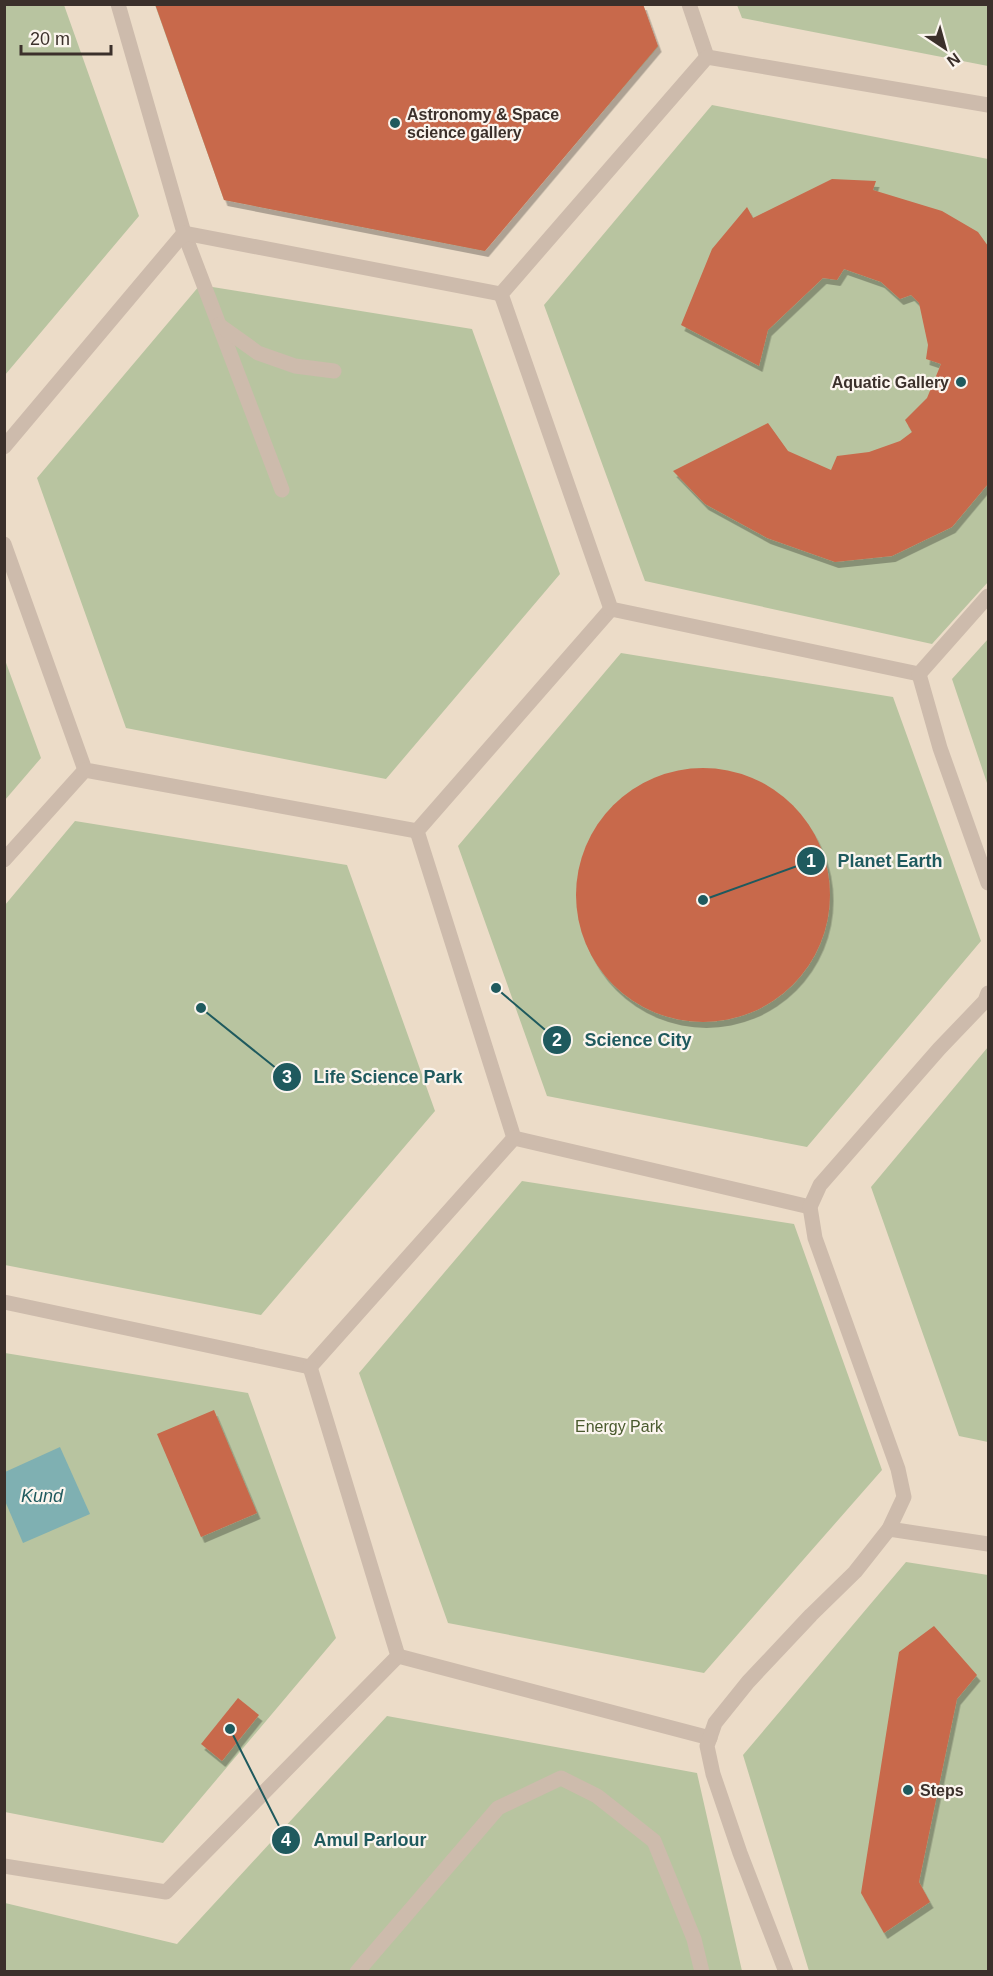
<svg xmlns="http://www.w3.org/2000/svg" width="993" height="1976" font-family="Arial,sans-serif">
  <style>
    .green { fill: #b8c4a0 }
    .plaza { fill: #ecdcc8; fill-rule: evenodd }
    .water { fill: #7fb0b2 }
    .building { fill: #c8694b; filter: url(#shadow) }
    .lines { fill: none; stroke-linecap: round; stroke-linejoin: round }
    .minor { stroke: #cdbbac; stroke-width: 15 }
    .poi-dot { fill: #1f5a5e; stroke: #fbf5ee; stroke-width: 2 }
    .labels { text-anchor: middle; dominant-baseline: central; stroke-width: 4.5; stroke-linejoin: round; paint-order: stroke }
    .poi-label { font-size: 16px; font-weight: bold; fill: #3b302b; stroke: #fbf5ee; text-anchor: start }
    .park-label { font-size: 16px; fill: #4a5a2e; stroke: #fbf5ee }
    .water-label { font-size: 18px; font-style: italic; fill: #1f5a5e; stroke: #fbf5ee }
    .leader { fill: none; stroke: #1f5a5e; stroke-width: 2 }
    .callout-dot { fill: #1f5a5e; stroke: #fbf5ee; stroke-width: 2 }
    .mark-label { font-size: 18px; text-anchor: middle; font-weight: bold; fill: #fff }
    .callout-label { font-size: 18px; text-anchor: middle; font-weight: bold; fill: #1f5a5e; stroke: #fbf5ee; stroke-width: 4.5; stroke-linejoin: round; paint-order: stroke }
  </style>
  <defs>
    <filter id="shadow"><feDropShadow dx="3.5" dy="6" stdDeviation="0" flood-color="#0004"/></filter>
  </defs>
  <rect width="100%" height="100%" fill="#f4ebe1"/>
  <rect class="green" x="5" y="5" width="983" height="1966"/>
  <path class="plaza" d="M64 5H155L224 200 484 251 658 47 643 5H737L742 18 988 66V159L712 105 544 305 645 581 932 644 988 582V639L952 679 988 786V1047L871 1187 959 1436 988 1442V1575L906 1562 743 1755 809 1971H742L697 1773 387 1716 177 1944 5 1903V1812L163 1843 336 1638 248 1393 5 1353V1265L261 1315 435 1111 347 865 75 821 5 905V800L41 758 5 660V375L139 216ZM200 285 472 329 560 574 386 779 126 728 37 478ZM621 653 893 697 981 941 807 1147 547 1096 458 846ZM522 1181 794 1224 882 1470 704 1673 448 1623 359 1373Z"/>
  <path class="water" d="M60 1447 90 1514 23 1543 5 1501V1472Z"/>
  <g class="building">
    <path d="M155 4H643L658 46 485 251 224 200Z"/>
    <path d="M832 179 876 181 873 190 942 211 978 232 988 246V257L987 259 988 262V484L952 527 892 556 835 562 767 538 705 504 673 471 768 423 788 451 831 470 837 456 869 452 900 441 912 432 905 420 927 398 941 364 926 359 928 345 919 303 911 295 900 299 881 282 844 269 837 280 823 278 768 330 759 366 681 325 712 249 747 207 753 218Z"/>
    <circle cx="703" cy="895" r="127"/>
    <path d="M214 1410 257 1513 201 1537 157 1434Z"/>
    <path d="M934 1626 977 1675 957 1699 919 1882 930 1902 884 1933 861 1893 899 1652Z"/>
    <path d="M238 1698 259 1715 222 1761 201 1744Z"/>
  </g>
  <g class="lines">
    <g class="minor">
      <path d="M118 4 184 233 282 490"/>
      <path d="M689 4 707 57"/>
      <path d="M219 325 258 353 295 366 334 371"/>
      <path d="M4 447 184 233 501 294"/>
      <path d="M4 544 85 770 417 831"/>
      <path d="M611 609 417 831 514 1138 810 1207"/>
      <path d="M919 674 611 609 501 294 707 57 988 105"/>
      <path d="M919 674 940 748 988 883"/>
      <path d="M919 674 988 596"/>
      <path d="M4 860 85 770"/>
      <path d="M4 1302 310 1367"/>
      <path d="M310 1367 514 1138"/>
      <path d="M889 1529 988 1544"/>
      <path d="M398 1656 710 1738"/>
      <path d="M4 1866 166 1892 398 1656 310 1367"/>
      <path d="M357 1972 498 1808 561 1778 597 1796 654 1841 694 1939 702 1972"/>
      <path d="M786 1972 740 1853 713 1774 707 1746 715 1723 748 1682 811 1615 855 1572 889 1529 904 1497 898 1469 815 1238 810 1207 820 1185 939 1049 985 1001 988 993"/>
    </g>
  </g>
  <g class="poi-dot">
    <circle cx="395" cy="123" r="6"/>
    <circle cx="961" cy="382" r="6"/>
    <circle cx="908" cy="1790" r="6"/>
  </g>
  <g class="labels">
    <g class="poi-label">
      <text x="407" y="114">Astronomy &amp; Space<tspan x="407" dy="18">science gallery</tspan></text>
      <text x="949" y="382" text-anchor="end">Aquatic Gallery</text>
      <text x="920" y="1790">Steps</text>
    </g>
    <g class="park-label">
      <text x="619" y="1426">Energy Park</text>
    </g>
    <g class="water-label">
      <text x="42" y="1496">Kund</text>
    </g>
  </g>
  <path class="leader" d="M703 900L811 861M496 988L557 1040M201 1008L287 1077M230 1729L286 1840"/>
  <g class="callout-dot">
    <circle cx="703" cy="900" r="6"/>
    <circle cx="496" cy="988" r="6"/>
    <circle cx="201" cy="1008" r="6"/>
    <circle cx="230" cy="1729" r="6"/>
    <circle cx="811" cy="861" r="15"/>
    <circle cx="557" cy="1040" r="15"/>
    <circle cx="287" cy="1077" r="15"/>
    <circle cx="286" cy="1840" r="15"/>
  </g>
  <g class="mark-label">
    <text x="811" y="867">1</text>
    <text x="557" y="1046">2</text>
    <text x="287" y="1083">3</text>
    <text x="286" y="1846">4</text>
  </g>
  <g class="callout-label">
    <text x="890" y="867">Planet Earth</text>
    <text x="638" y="1046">Science City</text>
    <text x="388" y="1083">Life Science Park</text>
    <text x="370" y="1846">Amul Parlour</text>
  </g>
  <rect width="993" height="1976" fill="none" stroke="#3b302b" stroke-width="12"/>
  <g transform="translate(945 48) rotate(144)" stroke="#fbf5ee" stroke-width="4.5" paint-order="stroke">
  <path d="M0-4.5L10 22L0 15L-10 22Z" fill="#3b302b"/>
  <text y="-9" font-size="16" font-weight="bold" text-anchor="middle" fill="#3b302b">N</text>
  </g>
  <path d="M21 45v9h90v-9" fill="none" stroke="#3b302b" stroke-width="3"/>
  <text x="30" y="45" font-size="18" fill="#3b302b" stroke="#fbf5ee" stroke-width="4.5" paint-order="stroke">20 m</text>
</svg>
